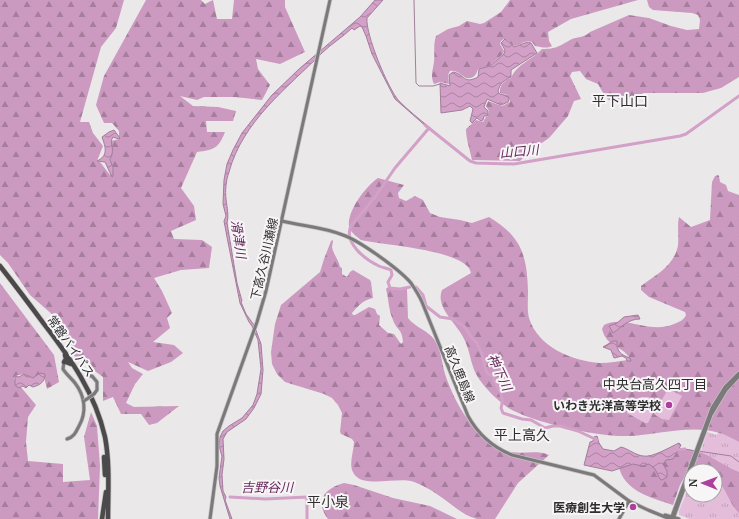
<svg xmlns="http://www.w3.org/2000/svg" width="739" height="519" font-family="'Noto Serif','Noto Sans JP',serif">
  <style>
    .grass { fill: url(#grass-tufts) }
    .forest { fill: url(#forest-firs) }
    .pitch { fill: #e4bddb }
    .water { fill: url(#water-waves); stroke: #a27e9a }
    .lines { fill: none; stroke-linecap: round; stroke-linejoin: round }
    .stream { stroke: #a27e9a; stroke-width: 1 }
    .river { stroke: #d3a0c8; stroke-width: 3 }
    .secondary-casing { stroke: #c5c3c5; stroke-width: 4.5 }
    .highway-casing { stroke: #c5c3c5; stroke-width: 6 }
    .secondary { stroke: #7b797a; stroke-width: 3 }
    .highway { stroke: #4c494b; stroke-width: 4.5 }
    .secondary-bridge-casing { stroke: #c5c3c5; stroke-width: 4.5; stroke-linecap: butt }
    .secondary-bridge { stroke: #7b797a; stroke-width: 3 }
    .poi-dot { fill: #ae3f9c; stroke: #f8f5f7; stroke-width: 1.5 }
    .labels { text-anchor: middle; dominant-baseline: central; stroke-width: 4; stroke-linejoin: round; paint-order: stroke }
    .street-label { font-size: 12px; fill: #2f2e2f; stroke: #f8f5f7 }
    .poi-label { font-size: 12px; font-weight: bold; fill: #2f2e2f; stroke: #f8f5f7; text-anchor: end }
    .water-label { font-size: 13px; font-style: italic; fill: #64285a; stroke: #f8f5f7 }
    .neighbourhood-label { font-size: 13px; fill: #2f2e2f; stroke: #f8f5f7 }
    .quarter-label { font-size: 14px; fill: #2f2e2f; stroke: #f8f5f7 }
  </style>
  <defs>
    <pattern id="grass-tufts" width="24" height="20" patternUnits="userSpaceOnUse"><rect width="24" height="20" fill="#e4bddb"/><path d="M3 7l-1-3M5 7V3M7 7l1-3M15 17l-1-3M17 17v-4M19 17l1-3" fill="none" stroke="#c4a3bc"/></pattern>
    <pattern id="forest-firs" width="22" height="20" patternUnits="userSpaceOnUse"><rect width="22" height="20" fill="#cc99c0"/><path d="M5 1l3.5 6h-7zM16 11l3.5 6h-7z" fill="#a67d9c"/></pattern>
    <pattern id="water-waves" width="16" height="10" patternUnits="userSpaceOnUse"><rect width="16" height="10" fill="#d3a0c8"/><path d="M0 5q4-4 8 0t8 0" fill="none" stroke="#ac83a3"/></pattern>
  </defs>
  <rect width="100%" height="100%" fill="#ebe8ea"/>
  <path class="grass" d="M739 382V519H689L679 515V511L691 481V495H715V471H695L707 432 717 435 724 416Z"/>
  <g class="forest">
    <path d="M0 0H124L116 28 101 47 80 122H89L93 133 103 146 97 161 100 162 110 175 113 169 110 159 111 141 119 139V131L112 123H104L96 105 104 76 146 0H201L205 4 213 0 217 19H232L234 0H285V7L305 52 280 64 256 59 258 69 270 85 262 100 234 97H204L197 100 180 96 193 106 218 107 236 111 233 121H206L207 132H225C219 148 214 150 197 152L181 188 194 206 196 220 171 231 174 239 202 240 212 247 209 268 181 270 154 278 162 291 172 313 167 318 170 328 153 342 174 345 183 353 171 362 148 371 128 362 132 368 143 374 135 384 126 403 134 407 179 406 157 423 149 425 141 414H121L113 397 103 401V377L74 356 54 316 30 295 8 263 0 255Z"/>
    <path d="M510 0H638L571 19 548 32 549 41 552 46C547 49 541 47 535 46L532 42C521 40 522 45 515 46 511 46 509 40 504 39L501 41 500 44 504 51 503 54 489 66 478 69C476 75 474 79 466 78 460 75 458 70 450 71L448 75 449 84 440 82 434 84C430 76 433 70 434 62 435 53 433 45 436 36L448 29 459 26 467 21 480 24 484 23 501 12Z"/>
    <path d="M647 0H739V77L721 88 703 93H643L639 99 611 101 606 98 598 84 586 79 580 71 572 72 570 76 581 99 574 101 568 116 549 138 530 151 520 161 472 160C470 150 466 139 466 129L476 120 483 122 486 117H488L489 111 486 106 488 101 502 106 510 102 508 95 500 93C499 85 505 80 511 78 517 64 532 60 542 49 557 49 559 46 572 39 578 37 585 37 590 32L629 15 649 18 671 26 687 30 699 29 700 20 698 15 692 13 653 10 649 7Z"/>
    <path d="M718 175 719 176 720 182 726 185 728 191 739 195V442C734 439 728 436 723 434 693 423 658 435 627 436 599 437 530 422 507 407 496 399 487 390 479 379 470 366 471 351 463 337 456 323 435 307 442 290L471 273C468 250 382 245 361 240 356 236 350 232 349 226 347 211 366 186 378 178L404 185 398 193 399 198 406 201 415 196 423 200 430 213 440 217 460 220 472 223 489 217C521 236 527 255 528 291 528 300 527 310 529 318 538 347 572 361 600 363 610 363 618 361 628 360L629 357C621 345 607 348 602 329L604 325C624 314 650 335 674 324 679 322 684 320 686 315L685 312 649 297 641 290V286C656 275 675 265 678 245 679 236 677 226 679 217L691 227 710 220 712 182 715 176Z"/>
    <path d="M333 240C333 243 332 245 332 247 333 254 339 260 340 267L342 268V274L347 277 350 272 353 270 370 280 371 282 373 298C363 300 358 306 352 313L353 315H355L369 307 375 309 377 314 380 316 379 325 388 333 394 334 401 344 403 342C402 328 397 331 393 320 388 308 389 300 386 289L388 287 394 290 407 289 408 318C414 327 429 330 436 342 441 351 442 363 445 374 455 404 474 437 504 450 518 456 535 449 549 455L518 483 495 519C490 519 483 519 477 519 462 515 453 505 441 497 433 491 421 484 411 481 398 478 366 486 357 477 346 468 354 453 354 442L352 439 341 434 340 432 342 413 338 405 332 398 324 394 285 382 277 374 272 364 271 352 275 324 281 305 320 272 324 259 331 241Z"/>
    <path d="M0 283 54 355 59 382 47 389 43 373 33 378 24 374 15 376 14 379 36 405 28 417 26 442 28 461 63 464V482L90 480 84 437 91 412 97 426 100 466 98 519H0Z"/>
    <path d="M684 449C705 449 720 465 739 472V513C729 504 725 484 715 479V471H700L690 467 680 485 673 505C652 498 624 491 619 467L636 454 650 459Z"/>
    <path d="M344 483 354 485 393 498 430 506 457 519H328C314 501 325 488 344 483Z"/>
  </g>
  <g class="pitch">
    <path d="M668 389 671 390 682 396 669 420 662 419 654 414Z"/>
    <path d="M641 397H648L659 401 648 423H645L627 413C628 404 633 401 641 397Z"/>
  </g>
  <g class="water">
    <path d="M375 0H383L367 18C365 33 388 89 399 101 408 110 419 119 429 127L428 128 395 99 372 54 366 36 362 27 360 26 354 30 352 28C343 37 331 44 322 53 286 89 243 121 229 172 226 180 225 191 226 199 227 208 229 215 227 223L237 283 242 301 241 302 246 314 254 325 261 344 263 370 261 394 254 408 246 419 227 432 223 439 224 459 222 475 223 491 226 497 225 500 232 519H230L220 486 219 478 222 456 219 446 220 437 223 431 229 426 242 418 253 405 257 394 261 369 258 340 252 326 249 322 240 303 227 237 224 221 226 216 223 204 224 180 227 164 233 150 242 133 272 95 299 69 360 17Z"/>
    <path d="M505 39 514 47C520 46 524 41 531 43L537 53 511 70V77C504 80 499 84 498 92L500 94 508 96 509 99 508 102 501 105 487 99 484 107 488 111V116H484L483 120 481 121 477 118 472 123 470 121 473 109 470 106 462 110 441 113 440 83 450 86 449 75 453 72C465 74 463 85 478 77L479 69 490 66 504 54 505 50 501 43Z"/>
    <path d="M114 130 120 138 119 139 113 137C109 143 114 147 112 154 112 156 110 158 110 160L113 167V176L112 177 105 162 97 161C108 156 106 148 102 137L109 132Z"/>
    <path d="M638 315 640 319C628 319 622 327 613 333L609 326 617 323 624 317Z"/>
    <path d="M613 341H617C616 351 621 355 630 358L631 361H627L626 358 622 356 614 358 611 350 603 347Z"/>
    <path d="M40 373 45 374C45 382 40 385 33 387L29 385 26 388 23 386 19 388 15 385V376L19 377 24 374 33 378Z"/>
    <path d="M597 436 599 443 603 449 614 451 621 447C629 449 635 455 643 456 652 458 670 447 679 443L681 445 673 459 666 460 663 464 667 471V477L662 480 660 479 655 469 649 464 642 466 633 464 612 471 584 465 590 442 593 441 594 437Z"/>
  </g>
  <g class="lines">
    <g class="stream">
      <path d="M414 0 416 83 419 86H433L440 84"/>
      <path d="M685 449 695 451"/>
      <path d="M698 451 731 456 739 462"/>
    </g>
    <g class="river">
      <path d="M425 125 470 161 476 163 514 164 680 136 686 134 739 96"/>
      <path d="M410 287 400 289 390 288 388 282 392 275 391 270C387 268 383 268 379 266 366 260 343 243 351 226L375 197 395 168 429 128"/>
      <path d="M416 287 423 295 426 306 440 317 453 319 465 327 471 337 477 343 482 354 486 371 488 374 493 376C495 387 506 395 501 408L503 413 522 419 531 420 545 428 553 426H560L578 431 597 440"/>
      <path d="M675 450 685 449"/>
      <path d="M230 497 265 499 307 497V519"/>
    </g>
    <g class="secondary-casing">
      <g id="secondary">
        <path d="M282 221C302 226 324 227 343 235 360 241 399 269 411 283 415 289 419 295 422 302L468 416C478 434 492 447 512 455L594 475 629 501 648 510 670 519"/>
        <path d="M64 362 63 369C66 374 71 378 75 383 85 396 87 412 79 426 76 432 74 437 67 439"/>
        <path d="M87 376H92L97 382V390L94 394"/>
        <path d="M665 515 679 519"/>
        <path d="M210 519 217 466V434L257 322 266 291 330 0"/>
        <path d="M619 519 629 501"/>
        <path d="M671 519 712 408 725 387 739 373"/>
        <path d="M673 519 711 415 726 390 739 376"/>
      </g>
    </g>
    <g class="highway-casing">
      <g id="highway">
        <path d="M0 266C15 285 30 305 44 324 71 359 95 393 105 437 110 463 108 492 108 519"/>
        <path d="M65 355 66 359 64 362H66L71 364"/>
        <path d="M104 457 105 475"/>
        <path d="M102 519 106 492"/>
      </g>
    </g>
    <use href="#secondary" class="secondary"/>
    <use href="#highway" class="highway"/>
    <g class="secondary-bridge-casing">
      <path id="secondary-bridge" d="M84 401 94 394"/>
    </g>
    <use href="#secondary-bridge" class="secondary-bridge"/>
  </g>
  <g class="poi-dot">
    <circle cx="669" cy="405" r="4"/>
    <circle cx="633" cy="507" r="4"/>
  </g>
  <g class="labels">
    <g class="street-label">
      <text transform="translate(264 259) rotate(-77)">下高久谷川瀬線</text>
      <text transform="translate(71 346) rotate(55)">常磐バイパス</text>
      <text transform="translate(460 374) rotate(68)">高久鹿島線</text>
    </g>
    <g class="poi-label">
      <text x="661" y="405">いわき光洋高等学校</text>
      <text x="625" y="507">医療創生大学</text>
    </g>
    <g class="water-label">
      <text transform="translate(519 151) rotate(-5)">山口川</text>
      <text transform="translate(239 239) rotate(82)">滑津川</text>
      <text transform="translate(500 372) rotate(65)">神下川</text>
      <text x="267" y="487">吉野谷川</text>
    </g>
    <g class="neighbourhood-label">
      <text x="655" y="384">中央台高久四丁目</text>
    </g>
    <g class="quarter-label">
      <text x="620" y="100">平下山口</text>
      <text x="522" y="434">平上高久</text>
      <text x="328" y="501">平小泉</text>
    </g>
  </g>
  <g transform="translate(703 483) rotate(271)"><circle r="19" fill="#f8f5f7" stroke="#a8a5a7"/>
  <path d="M0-3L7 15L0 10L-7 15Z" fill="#ae3f9c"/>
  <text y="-6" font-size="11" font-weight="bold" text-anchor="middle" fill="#2f2e2f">N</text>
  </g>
</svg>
